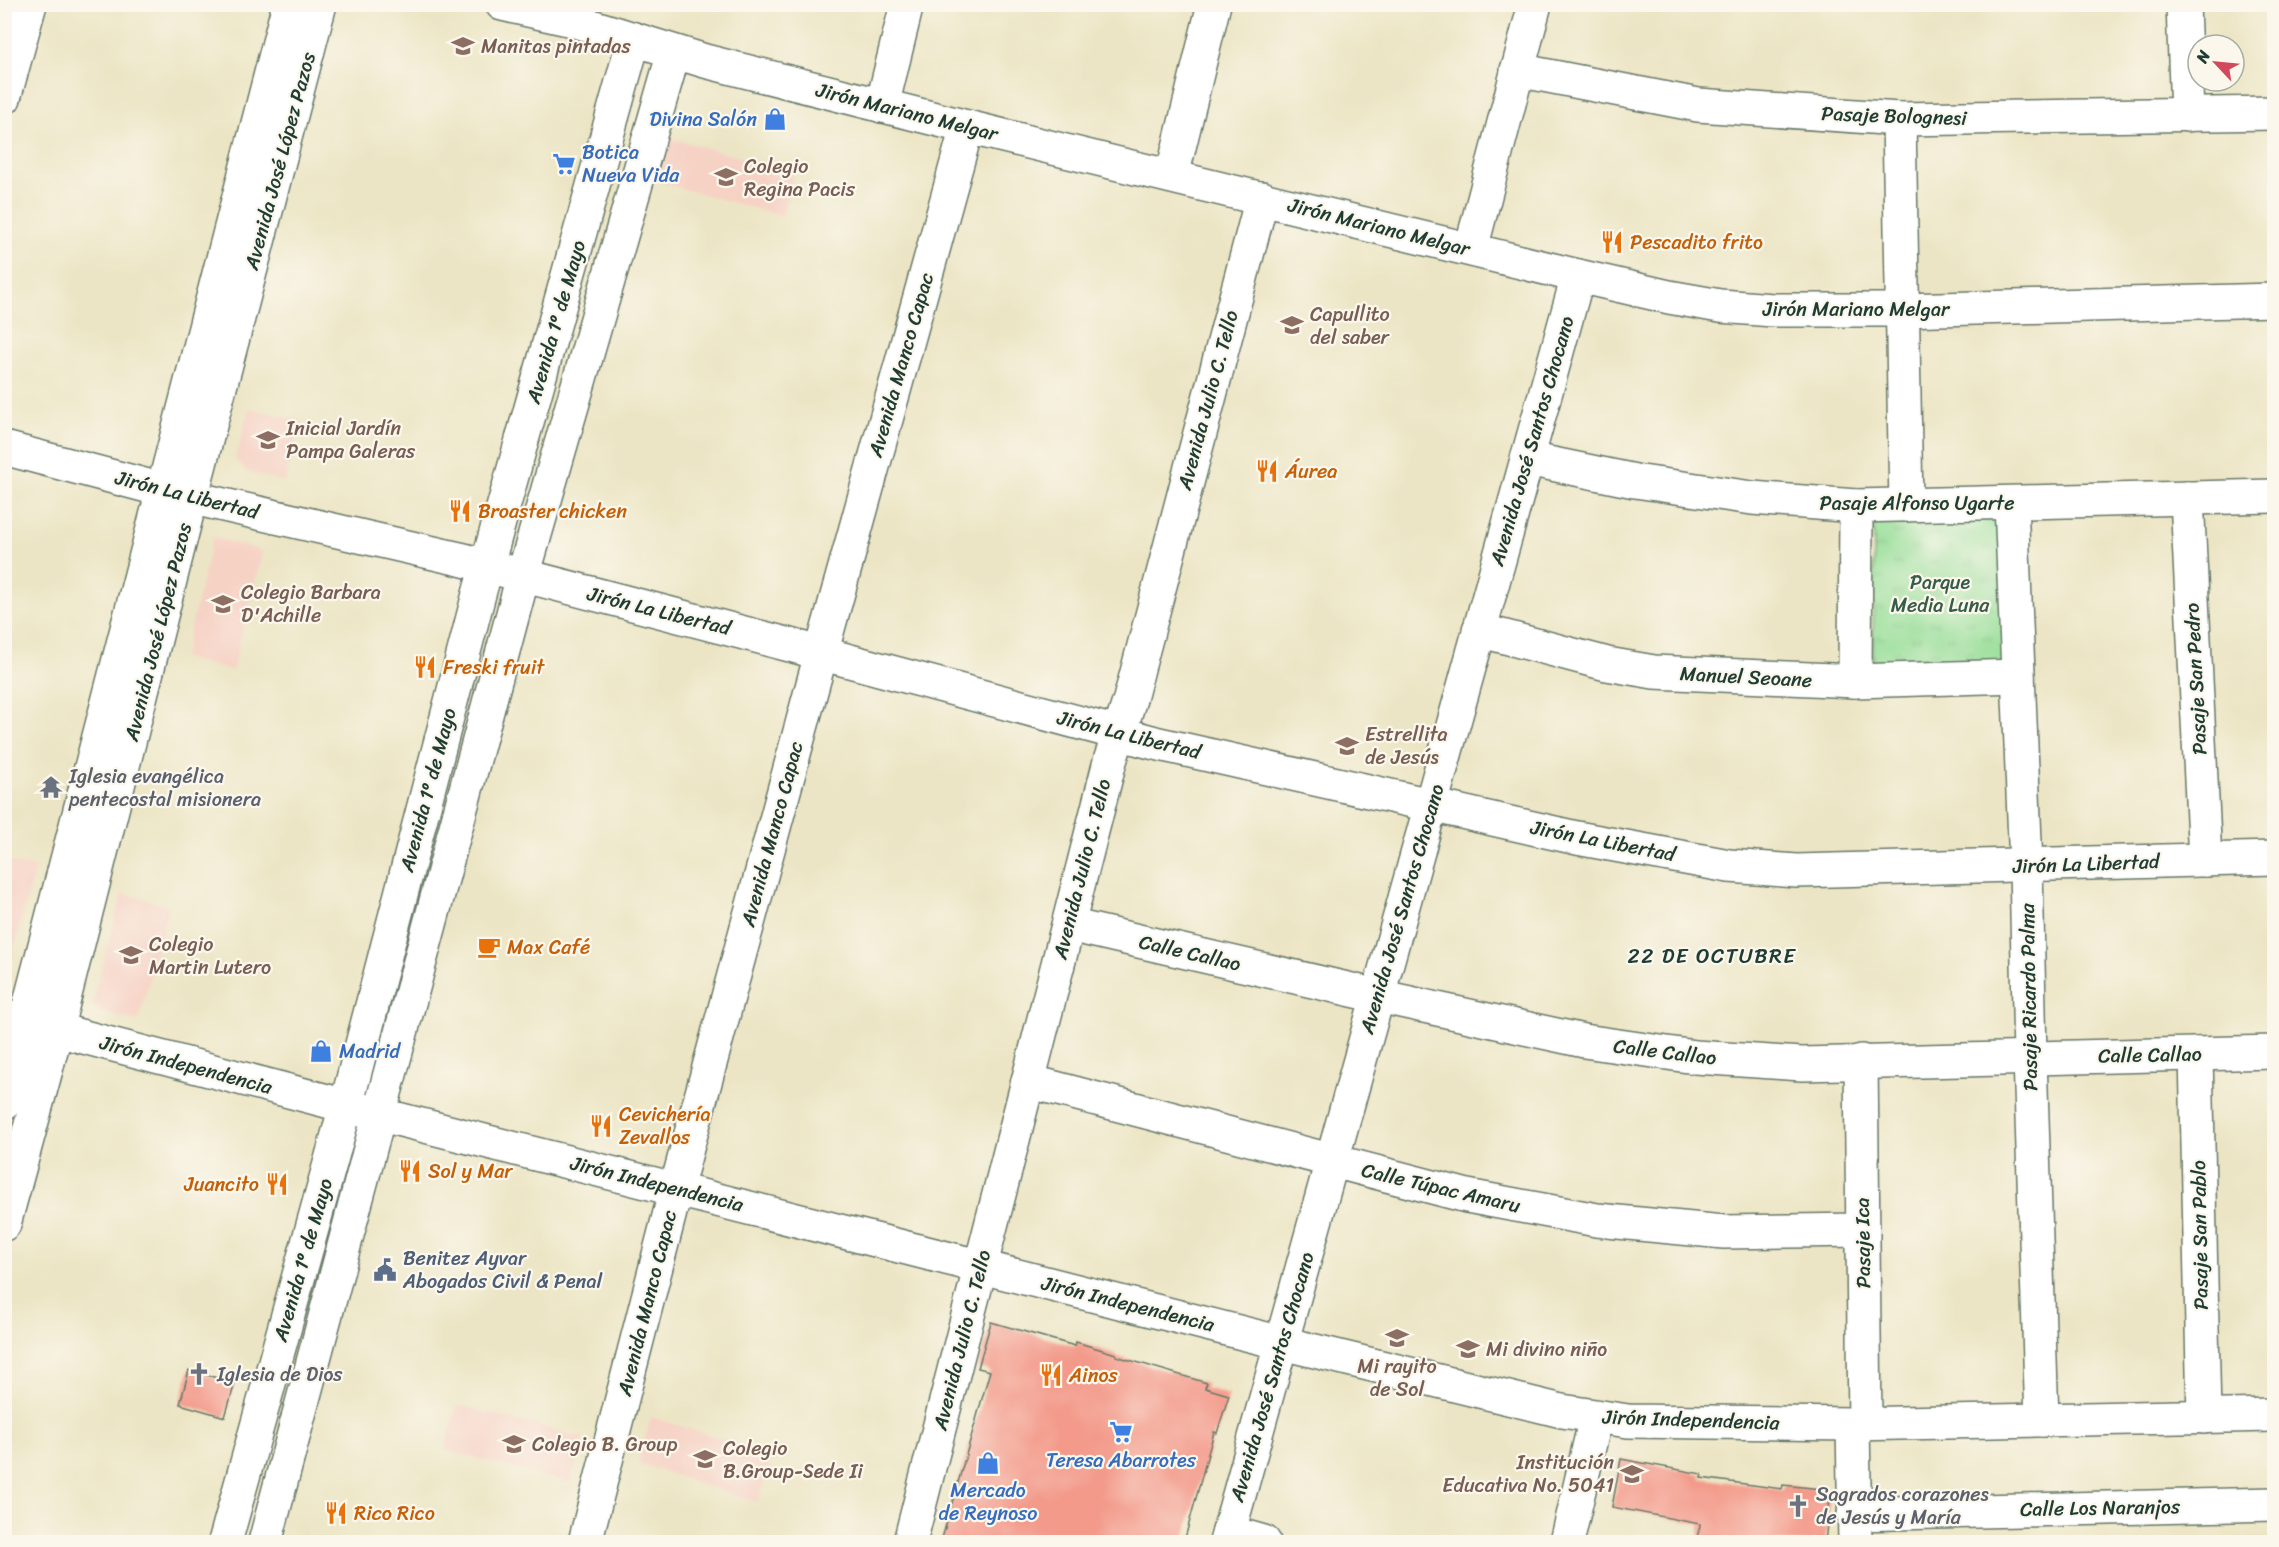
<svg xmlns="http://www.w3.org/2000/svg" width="2279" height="1547" font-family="Sriracha,sans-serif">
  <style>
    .built { fill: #f6d2c5 }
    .park { fill: url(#park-tufts); stroke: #5a8e66; stroke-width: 1.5 }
    .building { fill: #f39a8a }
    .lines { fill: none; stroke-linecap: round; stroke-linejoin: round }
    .minor-casing { stroke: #677867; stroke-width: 36 }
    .minor { stroke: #fff; stroke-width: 33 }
    .labels { text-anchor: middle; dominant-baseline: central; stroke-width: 4.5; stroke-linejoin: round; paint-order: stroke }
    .education-label { font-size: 20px; fill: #785e54; stroke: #fbf7ec; text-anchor: start }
    .street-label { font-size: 20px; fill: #1f3d34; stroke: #fbf7ec }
    .shop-label { font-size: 20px; fill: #366cbe; stroke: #fbf7ec; text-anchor: start }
    .food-label { font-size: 20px; fill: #c56008; stroke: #fbf7ec; text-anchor: start }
    .park-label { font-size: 20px; fill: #375d48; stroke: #fbf7ec }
    .worship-label { font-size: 20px; fill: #5b616d; stroke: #fbf7ec; text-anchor: start }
    .service-label { font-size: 20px; fill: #4e5e75; stroke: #fbf7ec; text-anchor: start }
    .neighbourhood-label { font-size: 21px; letter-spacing: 1.5px; fill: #1f3d34; stroke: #fbf7ec }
  </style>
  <defs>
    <pattern id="park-tufts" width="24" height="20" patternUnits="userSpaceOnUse" patternTransform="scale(1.5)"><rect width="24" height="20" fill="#96de98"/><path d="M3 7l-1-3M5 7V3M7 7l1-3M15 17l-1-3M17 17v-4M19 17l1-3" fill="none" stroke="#81bf84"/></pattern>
  </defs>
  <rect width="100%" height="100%" fill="#fbf7ec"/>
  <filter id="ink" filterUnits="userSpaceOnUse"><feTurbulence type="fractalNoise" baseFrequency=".0167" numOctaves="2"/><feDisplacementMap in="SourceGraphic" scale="12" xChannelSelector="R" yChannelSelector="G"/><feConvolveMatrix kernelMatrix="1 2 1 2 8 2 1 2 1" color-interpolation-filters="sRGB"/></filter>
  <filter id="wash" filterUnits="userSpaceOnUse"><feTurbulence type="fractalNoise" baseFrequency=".008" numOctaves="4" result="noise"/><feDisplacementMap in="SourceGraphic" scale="24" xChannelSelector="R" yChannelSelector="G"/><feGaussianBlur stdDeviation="1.35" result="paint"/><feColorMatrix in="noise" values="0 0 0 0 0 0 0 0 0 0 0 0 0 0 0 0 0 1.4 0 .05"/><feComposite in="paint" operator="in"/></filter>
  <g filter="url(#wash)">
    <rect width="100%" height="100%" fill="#ece5c5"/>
    <g class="built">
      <path d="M670 138 794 172 782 216 658 182Z"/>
      <path d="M249 408 301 421 285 482 247 472 235 459Z"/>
      <path d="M213 537 263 551 232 671 183 658Z"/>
      <path d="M4 860 35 868 5 981H4Z"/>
      <path d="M122 893 169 906 138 1022 99 1011 92 1004Z"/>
      <path d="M457 1405 583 1438 570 1483 445 1450Z"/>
      <path d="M651 1417 773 1455 757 1502 638 1463Z"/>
    </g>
    <path class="park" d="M2006 517 2008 666H1873L1874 522Z"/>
    <g id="blocks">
      <g class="building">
        <path d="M991 1322 1075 1346 1076 1342 1116 1354V1356L1207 1383 1205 1388 1229 1395 1217 1433 1214 1432 1184 1542H941L990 1371 978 1368Z"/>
        <path d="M189 1370 235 1383 225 1417 180 1404Z"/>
        <path d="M1621 1459 1702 1474 1701 1478 1782 1489 1783 1485 1831 1490 1825 1542H1698L1700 1524 1612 1507Z"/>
      </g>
    </g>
  </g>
  <g filter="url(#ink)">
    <use href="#blocks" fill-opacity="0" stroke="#677867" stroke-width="1.5"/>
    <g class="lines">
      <g class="minor-casing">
        <g id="minor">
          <path d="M502 4 572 20 705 61 967 127 1578 276 1669 297 1720 306 1773 310H1901L2274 300"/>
          <path d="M2183 4 2187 115"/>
          <path d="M1517 70 1698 105 1899 119 2274 113"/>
          <path d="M4 98 30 4"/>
          <path d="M882 106 907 4"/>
          <path d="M1899 119 1906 505"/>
          <path d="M1172 176 1214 4"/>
          <path d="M1471 249 1535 4"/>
          <path d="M4 448 193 498 460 559 794 646 1155 743 1577 838 1729 866 1797 871 2274 858"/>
          <path d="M1528 459 1635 481 1752 498 1856 506 2274 496"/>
          <path d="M2187 498 2205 860"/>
          <path d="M2011 503 2026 866 2030 1058 2042 1420"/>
          <path d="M1479 630 1607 664 1654 672 1855 681 2018 676"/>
          <path d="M1855 681 1856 506"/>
          <path d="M1069 925 1378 996 1584 1041 1695 1057 1802 1064 2274 1052"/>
          <path d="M4 1016 346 1106 1282 1343 1562 1411 1628 1421 1853 1424 2274 1415"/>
          <path d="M2196 1054 2204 1417"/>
          <path d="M1861 1061 1865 1424"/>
          <path d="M1028 1081 1467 1196 1597 1220 1724 1232 1863 1230"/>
          <path d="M4 1103 289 4"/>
          <path d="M4 1224 47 1066 184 525 320 4"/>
          <path d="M1853 1424 1855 1542"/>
          <path d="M1854 1514 2274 1504"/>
          <path d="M1229 1532 1264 1542"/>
          <path d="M225 1542 346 1106 479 594 634 39"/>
          <path d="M265 1542 523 576 674 52"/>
          <path d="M585 1542 676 1189 821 654 967 127"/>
          <path d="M910 1542 1110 761 1130 699 1262 198"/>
          <path d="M1226 1542 1578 276"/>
          <path d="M1567 1542 1596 1417"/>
        </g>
      </g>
      <use href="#minor" class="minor"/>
    </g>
  </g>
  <defs>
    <g id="school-bare" transform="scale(1.8)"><path d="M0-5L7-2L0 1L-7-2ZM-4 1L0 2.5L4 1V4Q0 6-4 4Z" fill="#8d6e63" stroke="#fbf7ec" stroke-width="2.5" paint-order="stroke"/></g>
    <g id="shop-bare" transform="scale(1.8)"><path d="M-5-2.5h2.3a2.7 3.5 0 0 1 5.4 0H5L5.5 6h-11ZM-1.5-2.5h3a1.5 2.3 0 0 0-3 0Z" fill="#3f7fe0" stroke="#fbf7ec" stroke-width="2.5" paint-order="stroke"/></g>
    <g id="supermarket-bare" transform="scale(1.8)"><path d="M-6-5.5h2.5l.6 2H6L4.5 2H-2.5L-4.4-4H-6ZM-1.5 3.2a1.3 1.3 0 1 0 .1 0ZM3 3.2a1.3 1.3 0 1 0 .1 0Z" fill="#3f7fe0" stroke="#fbf7ec" stroke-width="2.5" paint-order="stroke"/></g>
    <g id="restaurant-bare" transform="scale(1.8)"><path d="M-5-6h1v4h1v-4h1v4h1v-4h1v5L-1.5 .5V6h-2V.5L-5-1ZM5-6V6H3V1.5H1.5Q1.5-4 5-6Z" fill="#e8710a" stroke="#fbf7ec" stroke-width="2.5" paint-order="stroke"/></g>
    <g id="temple-bare" transform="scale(1.8)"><path d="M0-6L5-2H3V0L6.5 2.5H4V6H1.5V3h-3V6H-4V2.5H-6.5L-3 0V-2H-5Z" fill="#6b7280" stroke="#fbf7ec" stroke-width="2.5" paint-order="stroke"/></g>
    <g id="cafe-bare" transform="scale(1.8)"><path d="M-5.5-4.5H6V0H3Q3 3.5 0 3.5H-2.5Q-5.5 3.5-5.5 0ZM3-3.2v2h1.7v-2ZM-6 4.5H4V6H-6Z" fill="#e8710a" stroke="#fbf7ec" stroke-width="2.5" paint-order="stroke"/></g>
    <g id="civic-bare" transform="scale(1.8)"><path d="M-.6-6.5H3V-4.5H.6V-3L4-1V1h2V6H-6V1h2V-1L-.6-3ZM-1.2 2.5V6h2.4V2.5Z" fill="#5c6f8a" stroke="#fbf7ec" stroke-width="2.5" paint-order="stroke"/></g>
    <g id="church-bare" transform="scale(1.8)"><path d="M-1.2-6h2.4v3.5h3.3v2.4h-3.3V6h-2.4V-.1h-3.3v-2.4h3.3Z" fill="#6b7280" stroke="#fbf7ec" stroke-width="2.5" paint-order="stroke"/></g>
  </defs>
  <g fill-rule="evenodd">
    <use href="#school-bare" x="463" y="46"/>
    <use href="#shop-bare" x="775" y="119"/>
    <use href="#supermarket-bare" x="564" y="164"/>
    <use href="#school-bare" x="726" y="177"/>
    <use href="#restaurant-bare" x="1612" y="242"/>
    <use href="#school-bare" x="1292" y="325"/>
    <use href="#school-bare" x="268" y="440"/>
    <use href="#restaurant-bare" x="1267" y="471"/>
    <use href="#restaurant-bare" x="460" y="511"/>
    <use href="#school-bare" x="223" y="604"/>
    <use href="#restaurant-bare" x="425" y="667"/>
    <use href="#school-bare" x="1347" y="746"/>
    <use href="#temple-bare" x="51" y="787"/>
    <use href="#cafe-bare" x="489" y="947"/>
    <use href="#school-bare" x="131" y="955"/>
    <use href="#shop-bare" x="321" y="1051"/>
    <use href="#restaurant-bare" x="601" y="1126"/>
    <use href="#restaurant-bare" x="410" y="1171"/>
    <use href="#restaurant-bare" x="277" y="1184"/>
    <use href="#civic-bare" x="385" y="1270"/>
    <use href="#school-bare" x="1397" y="1338"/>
    <use href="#school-bare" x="1468" y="1349"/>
    <use href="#church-bare" x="199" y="1374"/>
    <use href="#restaurant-bare" x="1051" y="1375"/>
    <use href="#supermarket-bare" x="1121" y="1432"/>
    <use href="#school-bare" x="514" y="1444"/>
    <use href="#school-bare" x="705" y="1459"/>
    <use href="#shop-bare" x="988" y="1463"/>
    <use href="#school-bare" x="1632" y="1474"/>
    <use href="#church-bare" x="1798" y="1506"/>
    <use href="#restaurant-bare" x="336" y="1513"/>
  </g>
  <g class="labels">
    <g class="education-label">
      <text x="481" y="46">Manitas pintadas</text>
      <text x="744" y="166">Colegio<tspan x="744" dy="23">Regina Pacis</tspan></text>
      <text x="1310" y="314">Capullito<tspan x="1310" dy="23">del saber</tspan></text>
      <text x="286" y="428">Inicial Jardín<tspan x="286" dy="23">Pampa Galeras</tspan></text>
      <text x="241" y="592">Colegio Barbara<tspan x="241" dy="23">D'Achille</tspan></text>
      <text x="1365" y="734">Estrellita<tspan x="1365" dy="23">de Jesús</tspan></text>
      <text x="149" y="944">Colegio<tspan x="149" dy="23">Martin Lutero</tspan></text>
      <text x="1486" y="1349">Mi divino niño</text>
      <text x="1397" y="1366" text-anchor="middle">Mi rayito<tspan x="1397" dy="23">de Sol</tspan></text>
      <text x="532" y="1444">Colegio B. Group</text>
      <text x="723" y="1448">Colegio<tspan x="723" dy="23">B.Group-Sede Ii</tspan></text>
      <text x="1614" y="1462" text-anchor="end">Institución<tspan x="1614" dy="23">Educativa No. 5041</tspan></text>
    </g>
    <g class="street-label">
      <text transform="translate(907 112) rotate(14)">Jirón Mariano Melgar</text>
      <text transform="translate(1894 116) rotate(2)">Pasaje Bolognesi</text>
      <text transform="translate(280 161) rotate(-75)">Avenida José López Pazos</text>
      <text transform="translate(1379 227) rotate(14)">Jirón Mariano Melgar</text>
      <text x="1856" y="309">Jirón Mariano Melgar</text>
      <text transform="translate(556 322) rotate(-74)">Avenida 1º de Mayo</text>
      <text transform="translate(901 365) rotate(-74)">Avenida Manco Capac</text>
      <text transform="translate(1208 400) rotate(-75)">Avenida Julio C. Tello</text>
      <text transform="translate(1532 441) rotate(-74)">Avenida José Santos Chocano</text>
      <text transform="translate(187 495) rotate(14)">Jirón La Libertad</text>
      <text x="1917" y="503">Pasaje Alfonso Ugarte</text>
      <text transform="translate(659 611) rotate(14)">Jirón La Libertad</text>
      <text transform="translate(158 632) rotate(-76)">Avenida José López Pazos</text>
      <text transform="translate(1746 677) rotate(3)">Manuel Seoane</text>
      <text transform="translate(2196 679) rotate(-93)">Pasaje San Pedro</text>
      <text transform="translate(1129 735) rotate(14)">Jirón La Libertad</text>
      <text transform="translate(428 790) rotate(-75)">Avenida 1º de Mayo</text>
      <text transform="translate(772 834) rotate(-75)">Avenida Manco Capac</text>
      <text transform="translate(1603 841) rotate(11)">Jirón La Libertad</text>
      <text transform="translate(2086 864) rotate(-2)">Jirón La Libertad</text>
      <text transform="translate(1082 869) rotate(-76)">Avenida Julio C. Tello</text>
      <text transform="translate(1402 909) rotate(-74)">Avenida José Santos Chocano</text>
      <text transform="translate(1190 953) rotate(13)">Calle Callao</text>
      <text transform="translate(2029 997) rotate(-91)">Pasaje Ricardo Palma</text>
      <text transform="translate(1665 1052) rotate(7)">Calle Callao</text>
      <text transform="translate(2150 1055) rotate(-1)">Calle Callao</text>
      <text transform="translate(186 1065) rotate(15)">Jirón Independencia</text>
      <text transform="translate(657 1184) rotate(14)">Jirón Independencia</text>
      <text transform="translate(1441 1188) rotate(13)">Calle Túpac Amaru</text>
      <text transform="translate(2200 1235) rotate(-91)">Pasaje San Pablo</text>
      <text transform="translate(1863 1243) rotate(-91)">Pasaje Ica</text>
      <text transform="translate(303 1260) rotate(-74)">Avenida 1º de Mayo</text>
      <text transform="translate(647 1303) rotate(-76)">Avenida Manco Capac</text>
      <text transform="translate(1128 1304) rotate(14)">Jirón Independencia</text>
      <text transform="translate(962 1340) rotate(-76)">Avenida Julio C. Tello</text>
      <text transform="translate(1272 1377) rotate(-74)">Avenida José Santos Chocano</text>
      <text transform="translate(1691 1420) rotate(2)">Jirón Independencia</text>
      <text transform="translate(2100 1508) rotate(-1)">Calle Los Naranjos</text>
    </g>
    <g class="shop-label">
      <text x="757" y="119" text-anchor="end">Divina Salón</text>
      <text x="582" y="152">Botica<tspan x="582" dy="23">Nueva Vida</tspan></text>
      <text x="339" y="1051">Madrid</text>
      <text x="1121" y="1460" text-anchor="middle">Teresa Abarrotes</text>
      <text x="988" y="1490" text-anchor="middle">Mercado<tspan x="988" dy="23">de Reynoso</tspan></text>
    </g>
    <g class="food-label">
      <text x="1630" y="242">Pescadito frito</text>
      <text x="1285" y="471">Áurea</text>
      <text x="478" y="511">Broaster chicken</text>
      <text x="443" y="667">Freski fruit</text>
      <text x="507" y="947">Max Café</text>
      <text x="619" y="1114">Cevichería<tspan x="619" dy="23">Zevallos</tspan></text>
      <text x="428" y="1171">Sol y Mar</text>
      <text x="259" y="1184" text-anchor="end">Juancito</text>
      <text x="1069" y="1375">Ainos</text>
      <text x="354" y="1513">Rico Rico</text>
    </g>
    <g class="park-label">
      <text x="1940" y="582">Parque<tspan x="1940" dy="23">Media Luna</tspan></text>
    </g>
    <g class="worship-label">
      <text x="69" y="776">Iglesia evangélica<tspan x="69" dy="23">pentecostal misionera</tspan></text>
      <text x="217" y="1374">Iglesia de Dios</text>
      <text x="1816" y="1494">Sagrados corazones<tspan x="1816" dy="23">de Jesús y María</tspan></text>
    </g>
    <g class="service-label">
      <text x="403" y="1258">Benitez Ayvar<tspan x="403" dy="23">Abogados Civil &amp; Penal</tspan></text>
    </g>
    <g class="neighbourhood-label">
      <text x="1712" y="956">22 DE OCTUBRE</text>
    </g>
  </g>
  <rect width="2279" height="1547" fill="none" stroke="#fbf7ec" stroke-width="24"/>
  <g transform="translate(2216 63) rotate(296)"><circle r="28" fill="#fbf7ec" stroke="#a3ada2" stroke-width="1.5"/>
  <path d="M0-4.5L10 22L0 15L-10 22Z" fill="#d1495b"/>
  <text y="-9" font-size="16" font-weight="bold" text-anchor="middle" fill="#1f3d34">N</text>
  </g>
</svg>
